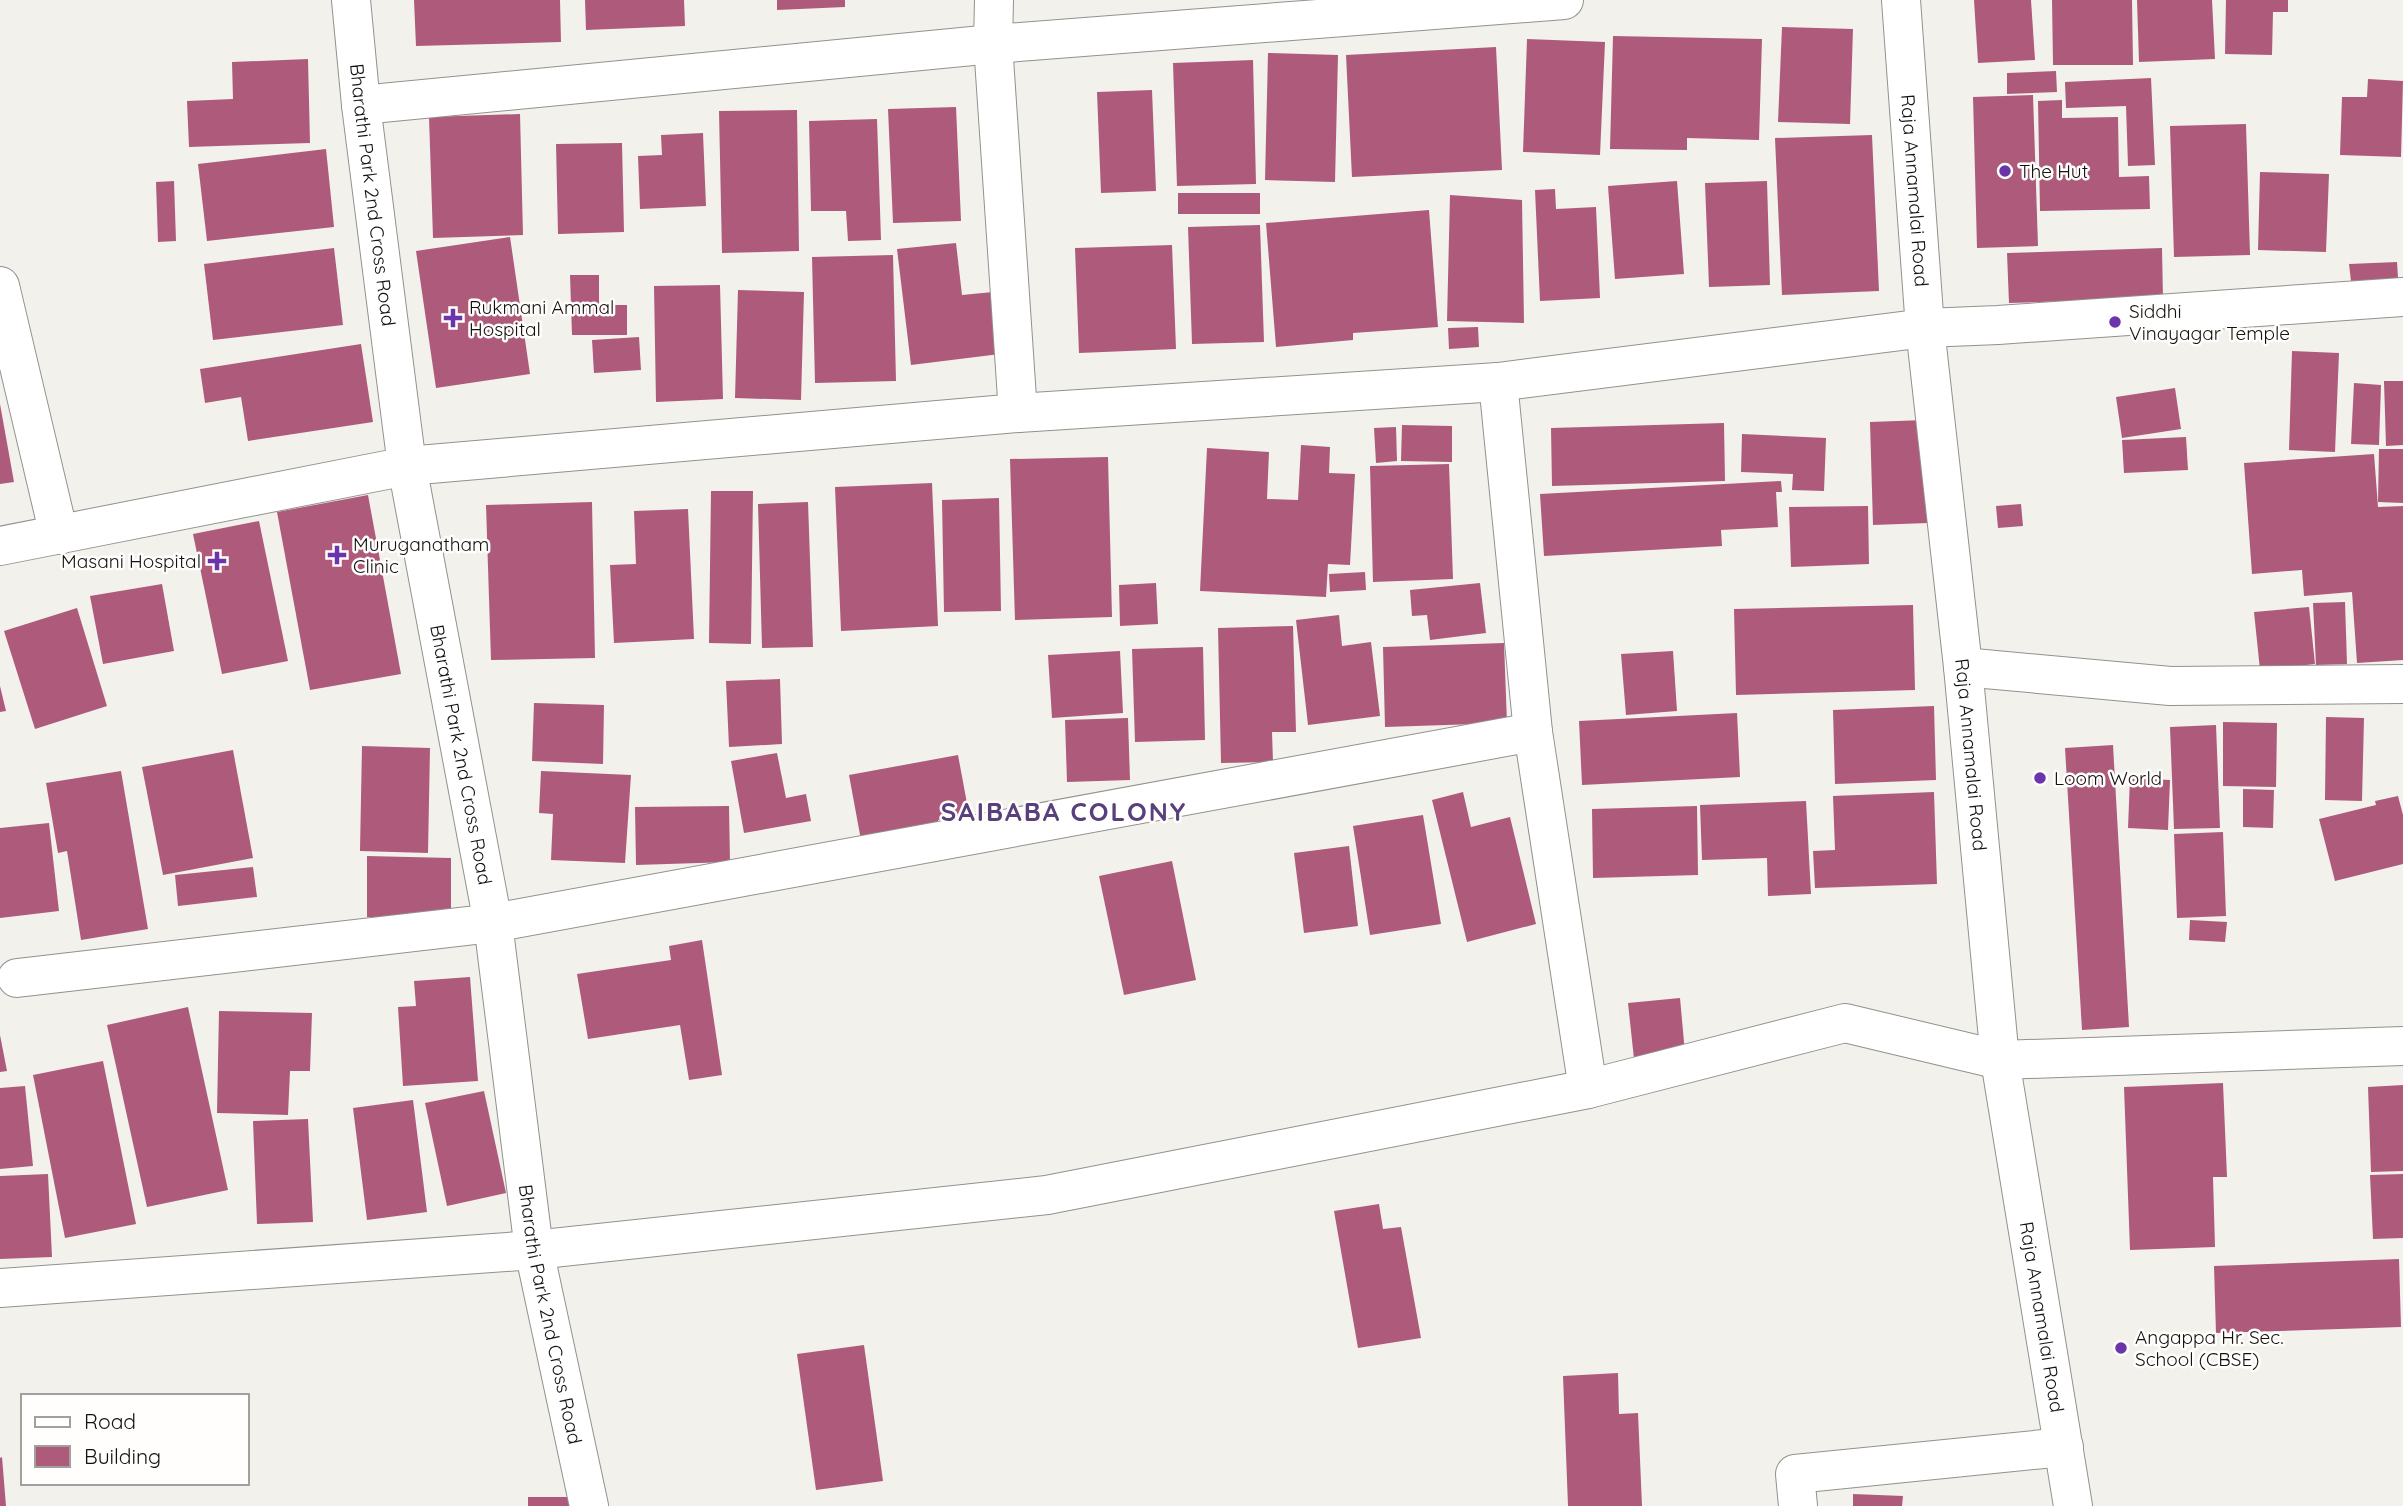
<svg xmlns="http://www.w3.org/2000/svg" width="2403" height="1506" font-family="Quicksand,sans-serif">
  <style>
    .building { fill: #ae5b7b }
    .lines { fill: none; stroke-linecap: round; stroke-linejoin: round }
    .street-casing { stroke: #93918d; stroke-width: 40 }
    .secondary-casing { stroke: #93918d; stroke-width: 40 }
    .street { stroke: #fff; stroke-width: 38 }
    .secondary { stroke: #fff; stroke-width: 38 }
    .poi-dot { fill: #6b34ab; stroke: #fffefc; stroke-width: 2.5 }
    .labels { text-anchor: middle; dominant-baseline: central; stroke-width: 5; stroke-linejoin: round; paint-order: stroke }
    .poi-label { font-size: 19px; fill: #131211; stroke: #fffefc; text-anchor: start }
    .street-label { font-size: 19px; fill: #131211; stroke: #fffefc }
    .district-label { font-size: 26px; font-weight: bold; letter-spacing: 2px; fill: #58407d; stroke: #fffefc }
  </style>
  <rect width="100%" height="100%" fill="#f2f1ec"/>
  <g class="building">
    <path d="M414 0H560L561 42 416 46Z"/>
    <path d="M585 0H684L685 26 586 30Z"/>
    <path d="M777 0H845V7L777 10Z"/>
    <path d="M1974 0H2031L2035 60 1978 63Z"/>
    <path d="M2052 0H2132L2133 65H2053Z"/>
    <path d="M2137 0H2212L2215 59 2139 62Z"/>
    <path d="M2226 0H2288V12H2273L2272 55 2225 54Z"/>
    <path d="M1782 27 1853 29 1850 124 1778 122Z"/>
    <path d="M1613 36 1762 39 1759 140 1687 138V150L1610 149Z"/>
    <path d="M1527 39 1605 42 1600 155 1523 152Z"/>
    <path d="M1496 47 1502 170 1352 177 1346 55Z"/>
    <path d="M1268 53 1338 55 1335 182 1265 180Z"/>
    <path d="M308 59 310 143 189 147 187 101 233 99 232 62Z"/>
    <path d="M1253 60 1256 184 1177 186 1173 63Z"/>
    <path d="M2056 71 2057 92 2007 94V73Z"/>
    <path d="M2151 78 2155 165 2128 166 2126 106 2066 108 2065 82Z"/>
    <path d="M2368 79 2403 81 2401 157 2340 155 2342 97H2367Z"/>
    <path d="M1152 90 1156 191 1101 193 1097 92Z"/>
    <path d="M2033 95 2038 246 1977 248 1973 97Z"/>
    <path d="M2062 100V118L2118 117 2119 177 2149 176 2150 209 2040 211 2038 101Z"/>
    <path d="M956 107 961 221 893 223 888 109Z"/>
    <path d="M797 110 799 251 722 253 719 111Z"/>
    <path d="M520 114 523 235 433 238 429 117Z"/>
    <path d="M877 119 881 240 848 241 846 211H811L809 121Z"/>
    <path d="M2246 124 2250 255 2174 257 2170 126Z"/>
    <path d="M703 133 706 206 640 209 638 156 662 155 661 135Z"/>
    <path d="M1872 135 1879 291 1782 295 1775 138Z"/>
    <path d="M622 143 624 232 558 234 556 144Z"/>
    <path d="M326 149 334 227 207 241 198 164Z"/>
    <path d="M2260 172 2329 174 2326 252 2258 250Z"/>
    <path d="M174 181 176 241 158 242 156 182Z"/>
    <path d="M1677 181 1684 274 1615 279 1608 186Z"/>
    <path d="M1767 181 1770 285 1709 287 1705 183Z"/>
    <path d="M1555 189 1556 209 1596 207 1600 298 1540 301 1535 190Z"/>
    <rect x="1178" y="193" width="82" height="21"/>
    <path d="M1450 195 1522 200 1524 323 1447 321Z"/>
    <path d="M1429 210 1438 327 1353 333V340L1276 347 1266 223Z"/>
    <path d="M1260 225 1264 342 1192 344 1188 227Z"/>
    <path d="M510 237 530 374 436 388 416 251Z"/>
    <path d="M956 243 962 295 993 292 1000 354 911 365 897 249Z"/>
    <path d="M1172 245 1176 349 1079 353 1075 248Z"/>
    <path d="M334 248 343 325 213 340 204 264Z"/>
    <path d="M2162 248 2163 298 2009 303 2007 253Z"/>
    <path d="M893 255 896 381 815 383 812 257Z"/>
    <path d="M2397 262 2398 278 2351 281 2349 264Z"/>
    <path d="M570 275H599V305H627V335H572Z"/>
    <path d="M720 285 723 399 656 402 654 286Z"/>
    <path d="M738 290 804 292 801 400 735 398Z"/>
    <path d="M1478 327 1479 347 1449 349 1448 328Z"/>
    <path d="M639 337 641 370 594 373 592 340Z"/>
    <path d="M361 344 373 422 248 441 241 397 205 403 200 369Z"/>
    <path d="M2292 351 2339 353 2335 452 2289 450Z"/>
    <path d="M2384 381H2403V445L2386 446Z"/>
    <path d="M2354 383 2381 385 2379 445 2351 444Z"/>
    <path d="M2175 388 2181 429 2122 438 2116 397Z"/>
    <path d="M0 404 14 482 0 484Z"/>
    <path d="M1925 420 1928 523 1873 525 1870 422Z"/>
    <path d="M1724 423 1725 481 1552 486 1551 428Z"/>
    <path d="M1402 425 1452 426V462L1401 461Z"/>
    <path d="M1396 427 1397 461 1376 463 1374 428Z"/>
    <path d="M1742 434 1826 438 1824 491 1792 490 1793 474 1741 472Z"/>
    <path d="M2186 437 2188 470 2124 473 2122 440Z"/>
    <path d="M1301 445 1330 447 1329 473 1355 474 1350 565 1328 564 1326 597 1200 591 1207 448 1269 452 1267 499 1298 500Z"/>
    <path d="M2379 449H2403V503L2378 502Z"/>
    <path d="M2374 454 2378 507 2403 506V660L2357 663 2352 592 2304 596 2302 570 2252 574 2244 463Z"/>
    <path d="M1108 457 1112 617 1015 620 1010 459Z"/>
    <path d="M1449 464 1453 579 1373 582 1370 466Z"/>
    <path d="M1781 481 1782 492H1776L1778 527 1721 530 1722 546 1544 556 1540 494Z"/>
    <path d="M932 483 938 626 841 631 835 487Z"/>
    <path d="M711 491H753L751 644 709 643Z"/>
    <path d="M368 495 401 674 310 690 277 512Z"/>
    <path d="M999 498 1001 611 944 612 942 500Z"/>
    <path d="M592 502 595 658 491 660 486 505Z"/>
    <path d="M808 502 813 647 762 648 758 504Z"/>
    <path d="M2021 504 2023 526 1998 528 1996 506Z"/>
    <path d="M1868 506 1869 564 1791 567 1789 507Z"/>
    <path d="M688 509 694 639 614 643 610 565 636 564 634 511Z"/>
    <path d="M259 521 288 661 222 674 193 534Z"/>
    <path d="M1365 572 1366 590 1330 592 1329 574Z"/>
    <path d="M1156 583 1158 624 1120 626 1119 585Z"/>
    <path d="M1480 583 1486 633 1430 640 1427 615 1412 616 1410 590Z"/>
    <path d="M162 584 174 651 103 664 90 596Z"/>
    <path d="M2345 602 2347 664 2316 665 2313 603Z"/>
    <path d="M1913 605 1915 690 1736 695 1734 609Z"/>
    <path d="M2309 607 2315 664 2260 670 2254 612Z"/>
    <path d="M77 608 107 706 35 729 4 631Z"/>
    <path d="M1339 615 1342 646 1371 642 1380 716 1308 725 1296 620Z"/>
    <path d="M1293 626 1296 732H1272L1273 762 1221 763 1218 628Z"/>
    <path d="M1504 643 1507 723 1385 727 1383 647Z"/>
    <path d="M1203 647 1205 740 1135 742 1132 649Z"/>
    <path d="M1120 651 1123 713 1052 718 1048 655Z"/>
    <path d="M1673 651 1677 711 1626 715 1621 654Z"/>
    <path d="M780 679 782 744 729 747 726 681Z"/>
    <path d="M0 686 6 711 0 712Z"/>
    <path d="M534 703 604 705 603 764 532 761Z"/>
    <path d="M1934 706 1936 780 1835 784 1833 710Z"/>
    <path d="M1737 713 1740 777 1582 785 1579 721Z"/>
    <path d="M2326 717 2364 718 2362 801 2325 800Z"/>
    <path d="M1128 718 1130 780 1067 782 1065 720Z"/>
    <path d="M2223 722 2277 723 2276 787 2223 786Z"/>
    <path d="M2216 725 2220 828 2174 829 2170 727Z"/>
    <path d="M2113 745 2129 1027 2082 1030 2065 748Z"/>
    <path d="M362 746 430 748 428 853 360 851Z"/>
    <path d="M233 750 253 858 163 875 142 767Z"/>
    <path d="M777 753 786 798 806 794 811 821 744 833 731 761Z"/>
    <path d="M958 755 969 814 938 820 942 836 863 851 849 775Z"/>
    <path d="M121 771 148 929 81 940 67 851 58 853 46 783Z"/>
    <path d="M541 771 631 775 625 863 551 860 553 814 539 813Z"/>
    <path d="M2130 778 2170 780 2168 830 2128 828Z"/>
    <path d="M2243 789 2274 790 2273 828 2243 827Z"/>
    <path d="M1463 792 1471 827 1510 817 1536 924 1467 942 1432 800Z"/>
    <path d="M1934 792 1937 884 1815 888 1813 851 1835 850 1833 796Z"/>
    <path d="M2398 796 2403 815V864L2335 881 2319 819 2376 805 2375 801Z"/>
    <path d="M1806 801 1811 894 1768 896 1767 858 1702 860 1700 805Z"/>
    <path d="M729 806 730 862 636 865 635 807Z"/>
    <path d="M1697 806 1698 875 1593 878 1592 809Z"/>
    <path d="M1423 815 1441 924 1370 935 1353 826Z"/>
    <path d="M49 823 59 911 0 918V828Z"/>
    <path d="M2223 832 2226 916 2177 918 2174 834Z"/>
    <path d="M1349 846 1358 926 1304 933 1294 853Z"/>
    <path d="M367 856 451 858V918L367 917Z"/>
    <path d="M1172 861 1196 980 1124 995 1099 876Z"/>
    <path d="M253 867 257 897 178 906 175 875Z"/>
    <path d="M2190 920 2227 922 2225 942 2189 940Z"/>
    <path d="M702 940 722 1075 689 1080 680 1025 588 1039 577 974 671 960 669 946Z"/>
    <path d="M470 977 478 1081 403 1086 398 1007 416 1006 414 981Z"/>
    <path d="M1680 998 1685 1053 1634 1059 1628 1003Z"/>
    <path d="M188 1007 228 1190 147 1207 107 1025Z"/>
    <path d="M219 1011 312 1013 310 1071H290L288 1115 217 1113Z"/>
    <path d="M0 1035 7 1071 0 1072Z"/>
    <path d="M103 1061 136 1224 65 1238 33 1075Z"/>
    <path d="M2223 1083 2227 1177H2213L2215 1247 2130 1250 2124 1087Z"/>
    <path d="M2403 1085V1171L2371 1172 2368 1087Z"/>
    <path d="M25 1086 33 1166 0 1169V1088Z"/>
    <path d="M484 1091 506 1193 447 1206 425 1103Z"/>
    <path d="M413 1100 427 1212 367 1220 353 1108Z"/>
    <path d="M308 1119 313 1222 257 1224 253 1121Z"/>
    <path d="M48 1174 52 1257 0 1259V1176Z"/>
    <path d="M2403 1174V1238L2373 1239 2370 1175Z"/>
    <path d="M1379 1204 1383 1229 1401 1227 1421 1338 1358 1348 1334 1211Z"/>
    <path d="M2399 1259 2401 1327 2216 1333 2214 1266Z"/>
    <path d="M864 1345 883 1481 816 1490 797 1354Z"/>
    <path d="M1618 1373 1619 1414 1638 1413 1642 1506H1568L1563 1376Z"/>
    <path d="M2 1457 6 1506H0V1458Z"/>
    <path d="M1853 1494 1903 1496 1902 1506H1853Z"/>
    <rect x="528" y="1497" width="43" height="9"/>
  </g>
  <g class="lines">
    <g class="street-casing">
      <g id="street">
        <path id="s1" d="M351 0 361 105 407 466 493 923 534 1250 589 1506"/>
        <path d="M994 0 993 44 1018 413"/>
        <path d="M361 105 993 44 1564 0"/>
        <path d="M0 286 59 535"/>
        <path d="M1498 382 1533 732"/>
        <path d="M0 546 407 466 1018 413 1498 382 1925 328 1998 325 2403 297"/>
        <path d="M1963 667 2170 686 2403 684"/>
        <path d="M17 978 493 923 1533 732 1588 1089"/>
        <path d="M0 1288 534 1250 1047 1195 1588 1089 1845 1023 2000 1060 2403 1046"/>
        <path d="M1798 1506 1795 1474 2064 1447"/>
      </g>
    </g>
    <g class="secondary-casing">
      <g id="secondary">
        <path id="s2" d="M1901 0 1925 328 1963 667 2000 1060 2073 1506"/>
      </g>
    </g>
    <use href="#street" class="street"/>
    <use href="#secondary" class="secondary"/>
  </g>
  <g class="poi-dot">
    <circle cx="2005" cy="171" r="7"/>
    <path d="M449.5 307.5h7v7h7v7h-7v7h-7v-7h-7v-7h7z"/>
    <circle cx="2115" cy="322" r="7"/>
    <path d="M333.5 544.5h7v7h7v7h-7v7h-7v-7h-7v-7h7z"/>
    <path d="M213.5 550.5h7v7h7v7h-7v7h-7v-7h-7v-7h7z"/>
    <circle cx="2040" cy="778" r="7"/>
    <circle cx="2121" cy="1348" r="7"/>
  </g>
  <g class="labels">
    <g class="poi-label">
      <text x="2019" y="171">The Hut</text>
      <text x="469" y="307">Rukmani Ammal<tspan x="469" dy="22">Hospital</tspan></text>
      <text x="2129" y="311">Siddhi<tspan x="2129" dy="22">Vinayagar Temple</tspan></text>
      <text x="353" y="544">Muruganatham<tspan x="353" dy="22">Clinic</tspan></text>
      <text x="201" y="561" text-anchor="end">Masani Hospital</text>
      <text x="2054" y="778">Loom World</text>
      <text x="2135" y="1337">Angappa Hr. Sec.<tspan x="2135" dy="22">School (CBSE)</tspan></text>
    </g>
    <g class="street-label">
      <text stroke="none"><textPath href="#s2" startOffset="191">Raja Annamalai Road</textPath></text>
      <text stroke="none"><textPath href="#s1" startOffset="196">Bharathi Park 2nd Cross Road</textPath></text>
      <text stroke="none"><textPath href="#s1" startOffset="763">Bharathi Park 2nd Cross Road</textPath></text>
      <text stroke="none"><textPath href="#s2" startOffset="758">Raja Annamalai Road</textPath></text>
      <text stroke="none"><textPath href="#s1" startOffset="1330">Bharathi Park 2nd Cross Road</textPath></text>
      <text stroke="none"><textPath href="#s2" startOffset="1325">Raja Annamalai Road</textPath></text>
    </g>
    <g class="district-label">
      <text x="1064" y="811">SAIBABA COLONY</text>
    </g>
  </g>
  <rect x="21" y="1394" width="228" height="91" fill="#fffefc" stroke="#a1a09e" stroke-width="2"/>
  <rect x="35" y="1417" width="35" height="10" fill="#ffffff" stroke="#a1a09e" stroke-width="2"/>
  <text x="84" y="1429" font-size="21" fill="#131211">Road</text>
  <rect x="35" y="1446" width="35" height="21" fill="#ae5b7b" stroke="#a1a09e" stroke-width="2"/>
  <text x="84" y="1464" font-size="21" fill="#131211">Building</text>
</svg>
